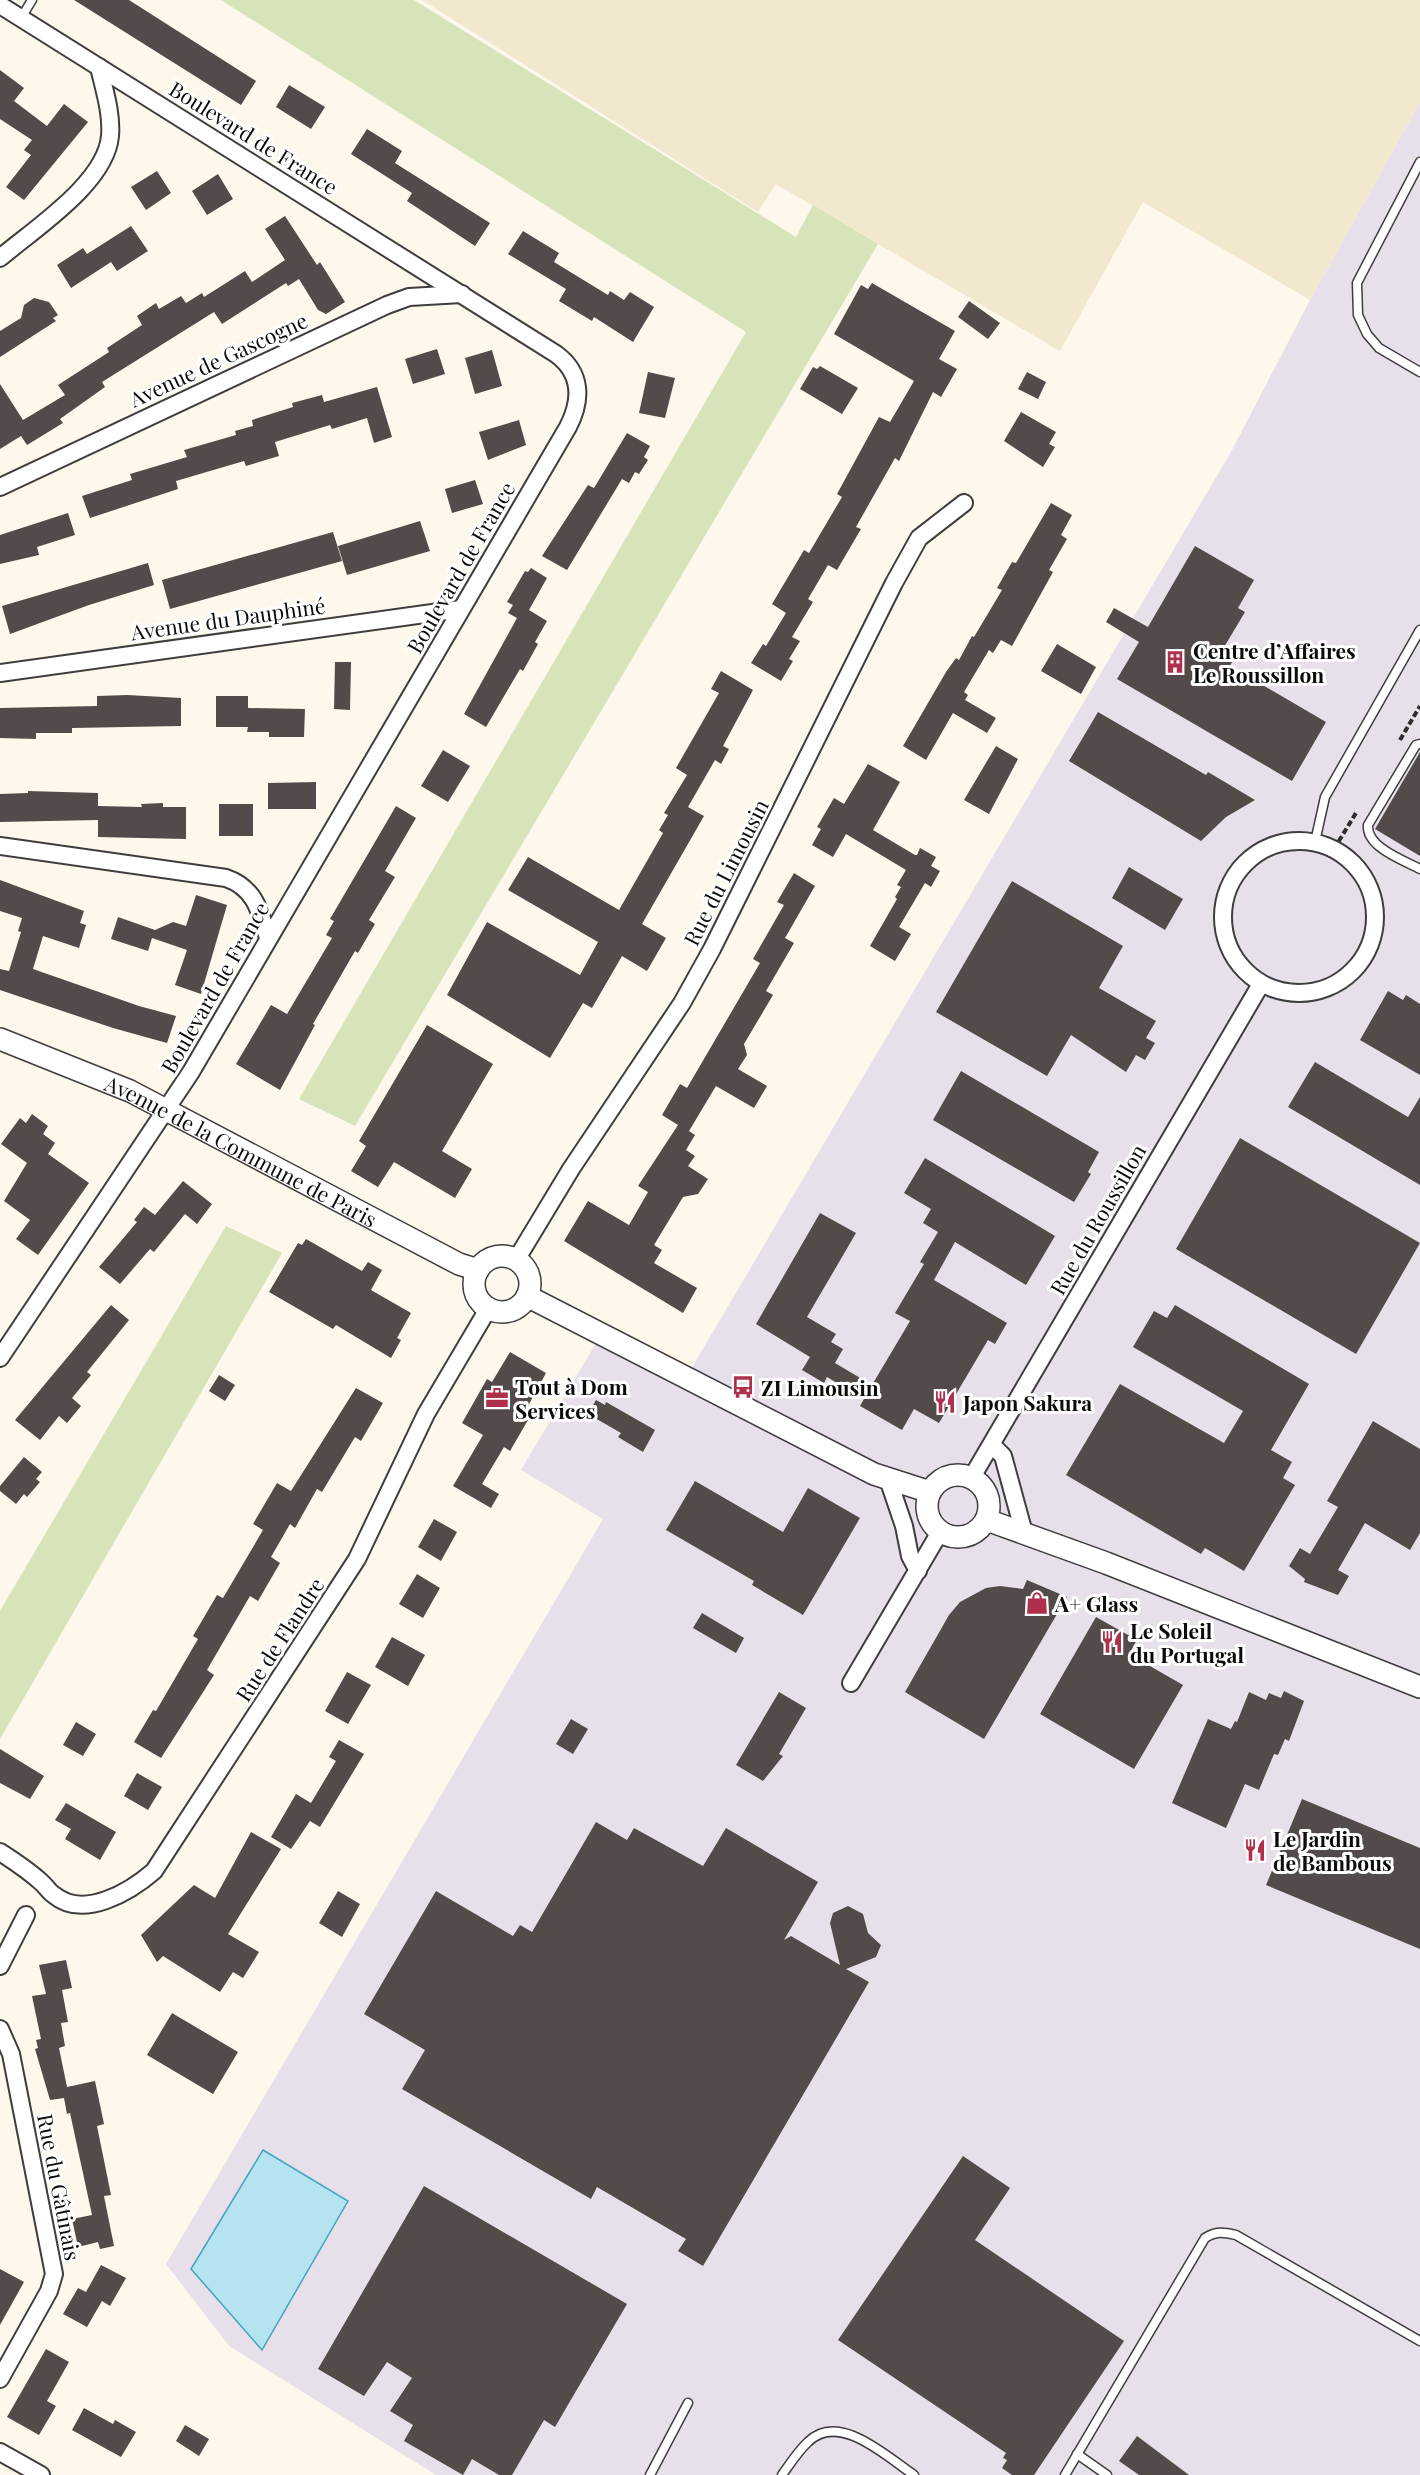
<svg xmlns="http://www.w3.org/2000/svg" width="1420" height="2475" font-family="'Playfair Display',serif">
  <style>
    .industrial { fill: #e7e0ea }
    .farmland { fill: #f1e8ce }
    .green { fill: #d7e4b9 }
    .water { fill: #b5e4f0; stroke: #42a4c1; stroke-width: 1.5 }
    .building { fill: #534b49 }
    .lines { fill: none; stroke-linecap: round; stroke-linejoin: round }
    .service-casing { stroke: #3e3e3e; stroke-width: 11 }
    .minor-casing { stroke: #3e3e3e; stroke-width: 20 }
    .tertiary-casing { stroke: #3e3e3e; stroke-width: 24 }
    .path { stroke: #2d2d2d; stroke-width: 4; stroke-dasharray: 6 3; stroke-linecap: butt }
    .service { stroke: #fff; stroke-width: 8 }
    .minor { stroke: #fff; stroke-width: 16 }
    .tertiary { stroke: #fff; stroke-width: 21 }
    .labels { text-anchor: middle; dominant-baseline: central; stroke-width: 6; stroke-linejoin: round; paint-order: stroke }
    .street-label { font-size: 21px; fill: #0b0b0b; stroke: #fff }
    .poi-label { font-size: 21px; font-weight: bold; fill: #0b0b0b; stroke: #fff; text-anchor: start }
  </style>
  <rect width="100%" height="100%" fill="#fdf7ec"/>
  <path class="industrial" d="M1420 102V2475H436L229 2346 166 2264 603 1519 521 1470 599 1338 684 1381 1231 452 1310 300Z"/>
  <path class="farmland" d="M422 0H1420V102L1310 300 1143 202 1060 351 776 184 758 212Z"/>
  <g class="green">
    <path d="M221 0H414L796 237 813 205 878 244 355 1126 299 1099 746 332Z"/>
    <path d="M226 1226 282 1253 0 1739V1611Z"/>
  </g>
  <path class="water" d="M263 2150 348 2201 262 2350 191 2269Z"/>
  <g class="building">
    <path d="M74 0H129L256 81 241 105Z"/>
    <path d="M0 70 24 88 14 101 47 126 64 104 88 122 24 200 6 187 31 155 24 150 32 140 0 119Z"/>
    <path d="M289 85 325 107 311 129 276 107Z"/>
    <path d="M367 129 402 151 395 163 490 223 475 246 407 201 412 193 351 154Z"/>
    <path d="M157 171 171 193 146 210 131 187Z"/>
    <path d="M218 174 233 199 207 215 192 191Z"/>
    <path d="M285 216 317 265 320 262 345 302 326 314 318 310 299 279 288 286 286 283 222 324 214 312 102 382 105 387 60 419 63 423 27 445 21 436 0 449V384L23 420 65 395 58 385 109 352 107 348 142 325 137 316 156 303 159 309 181 296 186 303 202 293 204 297 245 271 252 282 285 260 265 229Z"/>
    <path d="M131 226 148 251 117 271 111 262 71 288 57 265 83 248 87 254Z"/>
    <path d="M523 231 559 253 554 262 608 295 610 291 624 300 630 292 654 307 633 342 594 317 592 321 559 301 566 289 508 254Z"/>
    <path d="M872 283 955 331 939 359 957 369 941 397 933 392 899 461 895 458 856 527 861 529 837 570 828 565 808 599 813 602 792 637 800 641 789 659 793 661 781 681 751 663 763 644 766 646 786 613 772 604 804 550 809 553 842 497 837 494 879 417 890 422 914 381 834 334 861 285 868 289Z"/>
    <path d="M34 298 49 302 58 315 53 318 56 321 0 357V331L21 318 24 305Z"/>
    <path d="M969 301 1000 323 988 339 958 317Z"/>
    <path d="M437 349 445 374 413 384 405 359Z"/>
    <path d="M492 350 502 386 475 394 465 358Z"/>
    <path d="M820 366 858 388 842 414 800 389 813 367 817 369Z"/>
    <path d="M648 372 675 378 665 418 639 413Z"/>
    <path d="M1027 372 1046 382 1038 399 1018 389Z"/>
    <path d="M377 387 392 437 374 443 367 418 332 429 330 425 275 442 279 456 246 466 244 461 176 481 178 489 90 518 82 496 132 480 130 474 187 457 184 450 236 435 235 431 253 426 252 420 293 407 292 403 322 395 324 402Z"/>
    <path d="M1021 412 1056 432 1049 444 1055 447 1043 467 1004 441Z"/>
    <path d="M519 420 526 445 488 460 479 432Z"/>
    <path d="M627 433 650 446 644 457 648 460 639 474 635 472 629 483 622 479 567 570 542 556 588 485 594 488Z"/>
    <path d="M475 480 483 504 452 513 445 489Z"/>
    <path d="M1051 503 1072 515 1061 535 1067 539 1049 570 1053 572 1012 646 1001 640 993 653 989 650 964 692 968 695 965 700 996 718 987 733 953 713 926 760 903 746 946 672 956 658 959 660 972 636 974 637 1002 590 997 588 1012 562 1016 563Z"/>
    <path d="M68 513 75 535 37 547 39 555 0 564V535Z"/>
    <path d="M420 521 430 551 347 575 338 546Z"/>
    <path d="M333 532 342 561 170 609 162 580Z"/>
    <path d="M1195 546 1254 580 1238 608 1245 612 1220 654 1232 662 1230 666 1326 722 1292 781 1117 679 1139 642 1106 622 1114 608 1148 627Z"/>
    <path d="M148 563 154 585 89 605 10 634 2 606Z"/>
    <path d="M531 568 547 578 529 610 547 621 535 642 538 644 523 671 520 669 486 727 464 714 517 618 508 613 513 605 507 602 525 571 528 572Z"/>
    <path d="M1057 644 1096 667 1081 694 1041 671Z"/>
    <path d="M335 662H351L350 710 334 709Z"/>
    <path d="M721 671 753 690 723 746 729 749 721 764 715 760 688 807 704 816 642 924 666 938 647 971 622 956 592 1008 583 1003 550 1058 447 995 487 922 580 975 598 942 508 890 528 857 619 910 663 833 659 830 668 815 664 813 687 775 676 768 719 693 711 689Z"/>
    <path d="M128 695 181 698V726L72 728V733H36V739L0 738V708L97 706V696Z"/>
    <path d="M216 696H248V708L305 709 304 737H269V732H247L248 727H216Z"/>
    <path d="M1098 712 1206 775 1208 772 1255 800 1226 817 1201 841 1069 761Z"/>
    <path d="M996 746 1018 759 989 814 964 800Z"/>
    <path d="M443 750 470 766 448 802 421 786Z"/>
    <path d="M1420 752V856L1375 829Z"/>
    <path d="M868 764 900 782 873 830 915 855H917L920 848 936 857 931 866 940 871 931 887 925 883 899 927 911 934 895 961 870 946 897 899 895 897 901 887 897 885 906 870 846 834 833 857 812 845 821 829 817 827 834 798 844 804Z"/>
    <path d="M316 782V809H268V783Z"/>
    <path d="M28 791 98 793V806L142 807 141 804 163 803V807H186V839L98 837V820L0 822V794L28 793Z"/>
    <rect x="219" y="804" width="34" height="32"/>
    <path d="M396 806 416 818 385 871 395 877 369 920 375 924 358 953 355 951 313 1024 315 1025 280 1090 236 1064 271 1005 287 1014 332 938 326 935 334 921 330 919Z"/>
    <path d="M1129 867 1183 899 1165 930 1112 898Z"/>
    <path d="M794 873 815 886 785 938 794 943 766 991 773 995 744 1044 747 1055 738 1069 767 1086 754 1108 716 1086 689 1131 695 1135 686 1150 695 1156 688 1166 708 1179 698 1194 683 1197 654 1245 662 1250 654 1263 697 1288 683 1313 564 1241 588 1201 629 1225 648 1192 638 1186 678 1125 662 1115 680 1084 687 1088 760 963 753 959 784 905 777 902Z"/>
    <path d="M0 880 84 911 80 923 86 925 79 948 43 936 33 969 139 1006 176 1016 167 1043 113 1028 0 990V969L9 971 21 932 18 931 22 918 0 911Z"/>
    <path d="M1012 881 1123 946 1099 988 1156 1021 1146 1038 1155 1043 1145 1060 1136 1055 1126 1072 1071 1035 1047 1076 936 1012Z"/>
    <path d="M196 895 227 905 201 994 175 985 187 950 152 938 148 951 111 939 118 917 155 930 173 922 186 926Z"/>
    <path d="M1388 991 1403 1000 1406 995 1420 1004V1075L1360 1040Z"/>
    <path d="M427 1025 493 1064 442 1151 472 1169 455 1198 394 1162 378 1187 351 1171 366 1146 359 1141Z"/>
    <path d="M1315 1062 1408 1117 1420 1097V1185L1288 1107Z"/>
    <path d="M961 1071 1099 1152 1088 1172 1091 1174 1074 1202 933 1120Z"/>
    <path d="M32 1114 48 1126 43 1134 55 1143 48 1154 89 1183 38 1255 16 1239 30 1220 4 1201 27 1163 1 1144 20 1118 26 1123Z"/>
    <path d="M1240 1138 1420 1243 1356 1354 1176 1249Z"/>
    <path d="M925 1158 1055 1236 1026 1285 955 1242 934 1280 1007 1323 995 1344 988 1340 939 1423 914 1409 902 1430 860 1406 864 1399 827 1377 824 1383 802 1370 810 1357 756 1324 820 1213 856 1233 807 1317 836 1334 831 1342 843 1349 835 1363 872 1385 910 1321 895 1313 924 1264 920 1262 938 1232 923 1223 931 1209 904 1193Z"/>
    <path d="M183 1181 212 1204 197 1224 185 1214 154 1252 150 1249 120 1284 99 1267 137 1222 134 1220 144 1207 155 1215Z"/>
    <path d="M306 1239 362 1271 368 1262 382 1270 371 1290 411 1313 397 1338 401 1340 391 1358 336 1325 333 1329 269 1292 298 1243 302 1245Z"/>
    <path d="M111 1305 129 1320 87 1372 91 1375 72 1398 81 1406 67 1423 59 1416 40 1440 15 1420Z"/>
    <path d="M1175 1305 1309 1384 1271 1450 1292 1462 1283 1478 1295 1485 1244 1571 1205 1548 1201 1554 1066 1475 1120 1384 1224 1443 1243 1411 1133 1347 1154 1311 1167 1318Z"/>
    <path d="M510 1352 546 1373 522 1417 528 1420 510 1451 504 1447 482 1484 499 1494 491 1508 453 1486 483 1435 462 1423 487 1379 492 1382Z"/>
    <path d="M219 1375 235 1385 225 1401 209 1391Z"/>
    <path d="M356 1388 383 1403 361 1441 355 1437 322 1492 317 1489 295 1528 290 1524 271 1557 280 1563 258 1601 250 1596 207 1670 214 1675 161 1758 134 1742 153 1710 156 1711 198 1639 193 1636 217 1595 223 1598 263 1530 253 1524 277 1483 291 1491Z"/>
    <path d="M596 1400 605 1405 606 1402 655 1430 643 1452 618 1437 621 1433 588 1414Z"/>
    <path d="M1373 1421 1420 1449V1533L1410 1550 1365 1523 1338 1570 1349 1576 1338 1595 1304 1582 1305 1579 1289 1566 1300 1548 1310 1554 1338 1507 1327 1501Z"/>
    <path d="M24 1457 42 1472 36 1479 40 1482 27 1497 24 1494 16 1504 0 1491V1486Z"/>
    <path d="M695 1481 783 1532 808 1488 860 1518 803 1615 752 1585 754 1581 666 1530Z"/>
    <path d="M434 1519 457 1532 441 1561 418 1547Z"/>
    <path d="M417 1574 440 1588 423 1618 399 1604Z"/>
    <path d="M1027 1580 1067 1597 984 1739 905 1692 949 1615 960 1602 986 1588 1000 1586 1023 1589Z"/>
    <path d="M702 1613 744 1638 736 1653 693 1628Z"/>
    <path d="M1096 1617 1137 1640 1129 1654 1183 1685 1134 1769 1040 1714Z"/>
    <path d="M392 1637 425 1655 408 1686 375 1667Z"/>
    <path d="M347 1672 371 1685 348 1724 325 1711Z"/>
    <path d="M1284 1691 1304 1701 1289 1741 1285 1739 1278 1755 1274 1754 1259 1790 1245 1784 1226 1828 1172 1803 1208 1719 1231 1729 1235 1721 1237 1722 1249 1692 1266 1700 1269 1693 1281 1698Z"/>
    <path d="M779 1692 806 1708 779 1754 783 1756 763 1781 736 1765Z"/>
    <path d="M571 1719 588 1729 573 1754 556 1744Z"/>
    <path d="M76 1722 96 1734 83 1756 63 1745Z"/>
    <path d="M339 1740 364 1754 320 1827 310 1821 291 1849 271 1837 296 1794 311 1803 336 1761 329 1757Z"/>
    <path d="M0 1749 44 1776 30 1799 0 1783Z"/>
    <path d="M137 1773 162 1787 148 1810 124 1796Z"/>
    <path d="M1302 1799 1420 1848V1949L1266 1885Z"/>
    <path d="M66 1803 116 1832 100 1860 65 1839 71 1829 55 1820Z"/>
    <path d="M596 1822 627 1840 634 1828 703 1866 726 1828 818 1882 784 1940 791 1936 840 1965 830 1923 833 1913 848 1906 863 1914 868 1933 881 1945 876 1957 846 1969 869 1982 703 2266 678 2251 686 2239 597 2187 591 2199 402 2089 425 2050 364 2014 436 1891 513 1936 520 1925 532 1932Z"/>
    <path d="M251 1832 281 1849 228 1934 259 1952 243 1978 233 1972 220 1992 163 1956 157 1962 141 1935 194 1885 215 1898Z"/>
    <path d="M338 1891 360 1904 342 1937 319 1923Z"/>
    <path d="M66 1960 72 1988 62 1990 68 2022 61 2023 65 2046 59 2048 67 2087 95 2081 104 2124 97 2126 111 2195 104 2196 114 2246 100 2249 98 2242 78 2247 72 2219 92 2215 70 2113 67 2114 64 2098 50 2100 35 2049 38 2048 36 2040 41 2039 32 1996 46 1994 39 1965Z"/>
    <path d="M172 2013 238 2052 213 2094 147 2055Z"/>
    <path d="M963 2156 1010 2188 975 2240 1124 2341 1034 2475H1012L1002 2468 1007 2460 1003 2458 1006 2453 838 2340Z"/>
    <path d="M424 2186 627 2304 555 2427 544 2420 512 2475H499L472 2459 463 2475 404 2441 413 2425 390 2411 412 2378 387 2362 364 2396 318 2369Z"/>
    <path d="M101 2265 126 2278 110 2306 102 2301 87 2327 63 2314 78 2288 86 2292Z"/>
    <path d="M0 2269 24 2282 0 2325Z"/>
    <path d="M46 2349 69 2362 47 2401 56 2406 39 2435 7 2417Z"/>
    <path d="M84 2408 113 2424 115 2420 136 2432 121 2457 72 2430Z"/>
    <path d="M185 2425 209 2439 199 2456 176 2441Z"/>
    <path d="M1137 2436 1189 2475H1139L1119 2461Z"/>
  </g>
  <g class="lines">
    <g class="service-casing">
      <g id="service">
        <path d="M21 18 32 0"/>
        <path d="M1420 162 1357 283 1358 315 1367 334 1379 348 1420 372"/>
        <path d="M1420 744 1416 745 1368 825C1366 847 1403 860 1420 869"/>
        <path d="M1315 842 1325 797 1420 630"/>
        <path d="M1077 2454 1107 2475"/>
        <path d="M650 2475 688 2403"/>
        <path d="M782 2475C790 2464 798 2451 808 2442 839 2411 887 2457 914 2475"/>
        <path d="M1065 2475 1205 2238C1216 2231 1223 2232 1236 2235L1420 2341"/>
      </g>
    </g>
    <g class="minor-casing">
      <g id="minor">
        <path d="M0 5 556 354C582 373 582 400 568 427L191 1072 0 1358"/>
        <path d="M0 258C34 229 106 183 110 136 112 113 104 89 99 67"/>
        <path d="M0 487 387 305 409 297 462 294"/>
        <path d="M0 673 461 609"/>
        <circle cx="1299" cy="917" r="76"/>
        <path d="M0 846 226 878C255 888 260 911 268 938"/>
        <path d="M516 1260 571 1169 682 1003 712 949 894 583 919 538 964 503"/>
        <path d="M992 1445 1003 1456 1024 1533"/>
        <path d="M972 1477 1261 984"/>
        <path d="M888 1479 904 1526 910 1556 918 1571"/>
        <path d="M851 1683 940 1532"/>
        <path d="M0 1852C14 1861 29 1871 41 1882 46 1886 49 1892 54 1895 84 1920 131 1891 154 1871L357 1559 426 1414 488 1309"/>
        <path d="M0 1966 26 1915"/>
        <path d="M0 2029 11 2054 54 2274 49 2291 0 2379"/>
        <path d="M0 2452 41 2475"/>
      </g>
    </g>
    <g class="tertiary-casing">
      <g id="tertiary">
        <path id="s1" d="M0 1039 130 1091 459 1264 478 1270"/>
        <circle cx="502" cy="1284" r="28"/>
        <path d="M527 1296 874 1474 930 1492"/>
        <circle cx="958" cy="1506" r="31"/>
        <path d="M987 1520 1106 1563 1420 1687"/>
      </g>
    </g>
    <g class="path">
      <path d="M1400 740 1420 706"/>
      <path d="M1334 849 1356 813"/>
    </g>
    <use href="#service" class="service"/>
    <use href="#minor" class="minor"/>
    <use href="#tertiary" class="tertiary"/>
  </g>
  <defs>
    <g id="building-bare" transform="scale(1.8)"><path d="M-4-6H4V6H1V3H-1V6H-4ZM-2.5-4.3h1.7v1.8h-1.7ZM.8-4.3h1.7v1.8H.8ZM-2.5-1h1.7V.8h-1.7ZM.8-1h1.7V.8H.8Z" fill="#af304c" stroke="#fff" stroke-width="2.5" paint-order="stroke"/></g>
    <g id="bus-bare" transform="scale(1.8)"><path d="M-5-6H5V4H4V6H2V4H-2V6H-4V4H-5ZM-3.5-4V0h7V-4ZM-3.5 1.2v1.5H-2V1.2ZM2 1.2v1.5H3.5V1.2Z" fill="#af304c" stroke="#fff" stroke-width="2.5" paint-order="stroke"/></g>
    <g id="office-bare" transform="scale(1.8)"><path d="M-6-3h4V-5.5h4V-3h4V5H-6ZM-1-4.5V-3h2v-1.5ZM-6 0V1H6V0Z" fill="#af304c" stroke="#fff" stroke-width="2.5" paint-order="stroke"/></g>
    <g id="restaurant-bare" transform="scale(1.8)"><path d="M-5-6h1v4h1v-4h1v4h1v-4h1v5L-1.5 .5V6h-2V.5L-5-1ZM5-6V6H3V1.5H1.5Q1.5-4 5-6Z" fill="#af304c" stroke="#fff" stroke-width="2.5" paint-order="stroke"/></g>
    <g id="shop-bare" transform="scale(1.8)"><path d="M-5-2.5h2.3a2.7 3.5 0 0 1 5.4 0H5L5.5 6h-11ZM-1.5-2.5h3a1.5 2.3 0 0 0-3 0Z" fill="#af304c" stroke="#fff" stroke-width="2.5" paint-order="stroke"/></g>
  </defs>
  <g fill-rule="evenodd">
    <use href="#building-bare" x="1175" y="662"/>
    <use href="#bus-bare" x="743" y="1387"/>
    <use href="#office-bare" x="497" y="1398"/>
    <use href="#restaurant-bare" x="945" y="1402"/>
    <use href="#shop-bare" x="1037" y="1603"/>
    <use href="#restaurant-bare" x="1112" y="1642"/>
    <use href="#restaurant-bare" x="1255" y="1850"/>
  </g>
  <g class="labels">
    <g class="street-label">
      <text transform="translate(254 137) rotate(32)">Boulevard de France</text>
      <text transform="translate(218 359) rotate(-25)">Avenue de Gascogne</text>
      <text transform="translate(460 567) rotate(-60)">Boulevard de France</text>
      <text transform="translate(228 618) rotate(-8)">Avenue du Dauphiné</text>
      <text transform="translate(725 872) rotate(-63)">Rue du Limousin</text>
      <text transform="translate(214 987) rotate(-60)">Boulevard de France</text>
      <text stroke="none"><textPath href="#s1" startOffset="266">Avenue de la Commune de Paris</textPath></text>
      <text transform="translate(1097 1219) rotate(-60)">Rue du Roussillon</text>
      <text transform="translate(279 1639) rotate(-57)">Rue de Flandre</text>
      <text transform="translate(60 2187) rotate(79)">Rue du Gâtinais</text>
    </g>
    <g class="poi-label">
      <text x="1193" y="650">Centre d’Affaires<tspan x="1193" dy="24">Le Roussillon</tspan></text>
      <text x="515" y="1386">Tout à Dom<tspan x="515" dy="24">Services</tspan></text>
      <text x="761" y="1387">ZI Limousin</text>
      <text x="963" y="1402">Japon Sakura</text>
      <text x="1055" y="1603">A+ Glass</text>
      <text x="1130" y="1630">Le Soleil<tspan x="1130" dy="24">du Portugal</tspan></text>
      <text x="1273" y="1838">Le Jardin<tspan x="1273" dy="24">de Bambous</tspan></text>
    </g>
  </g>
</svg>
